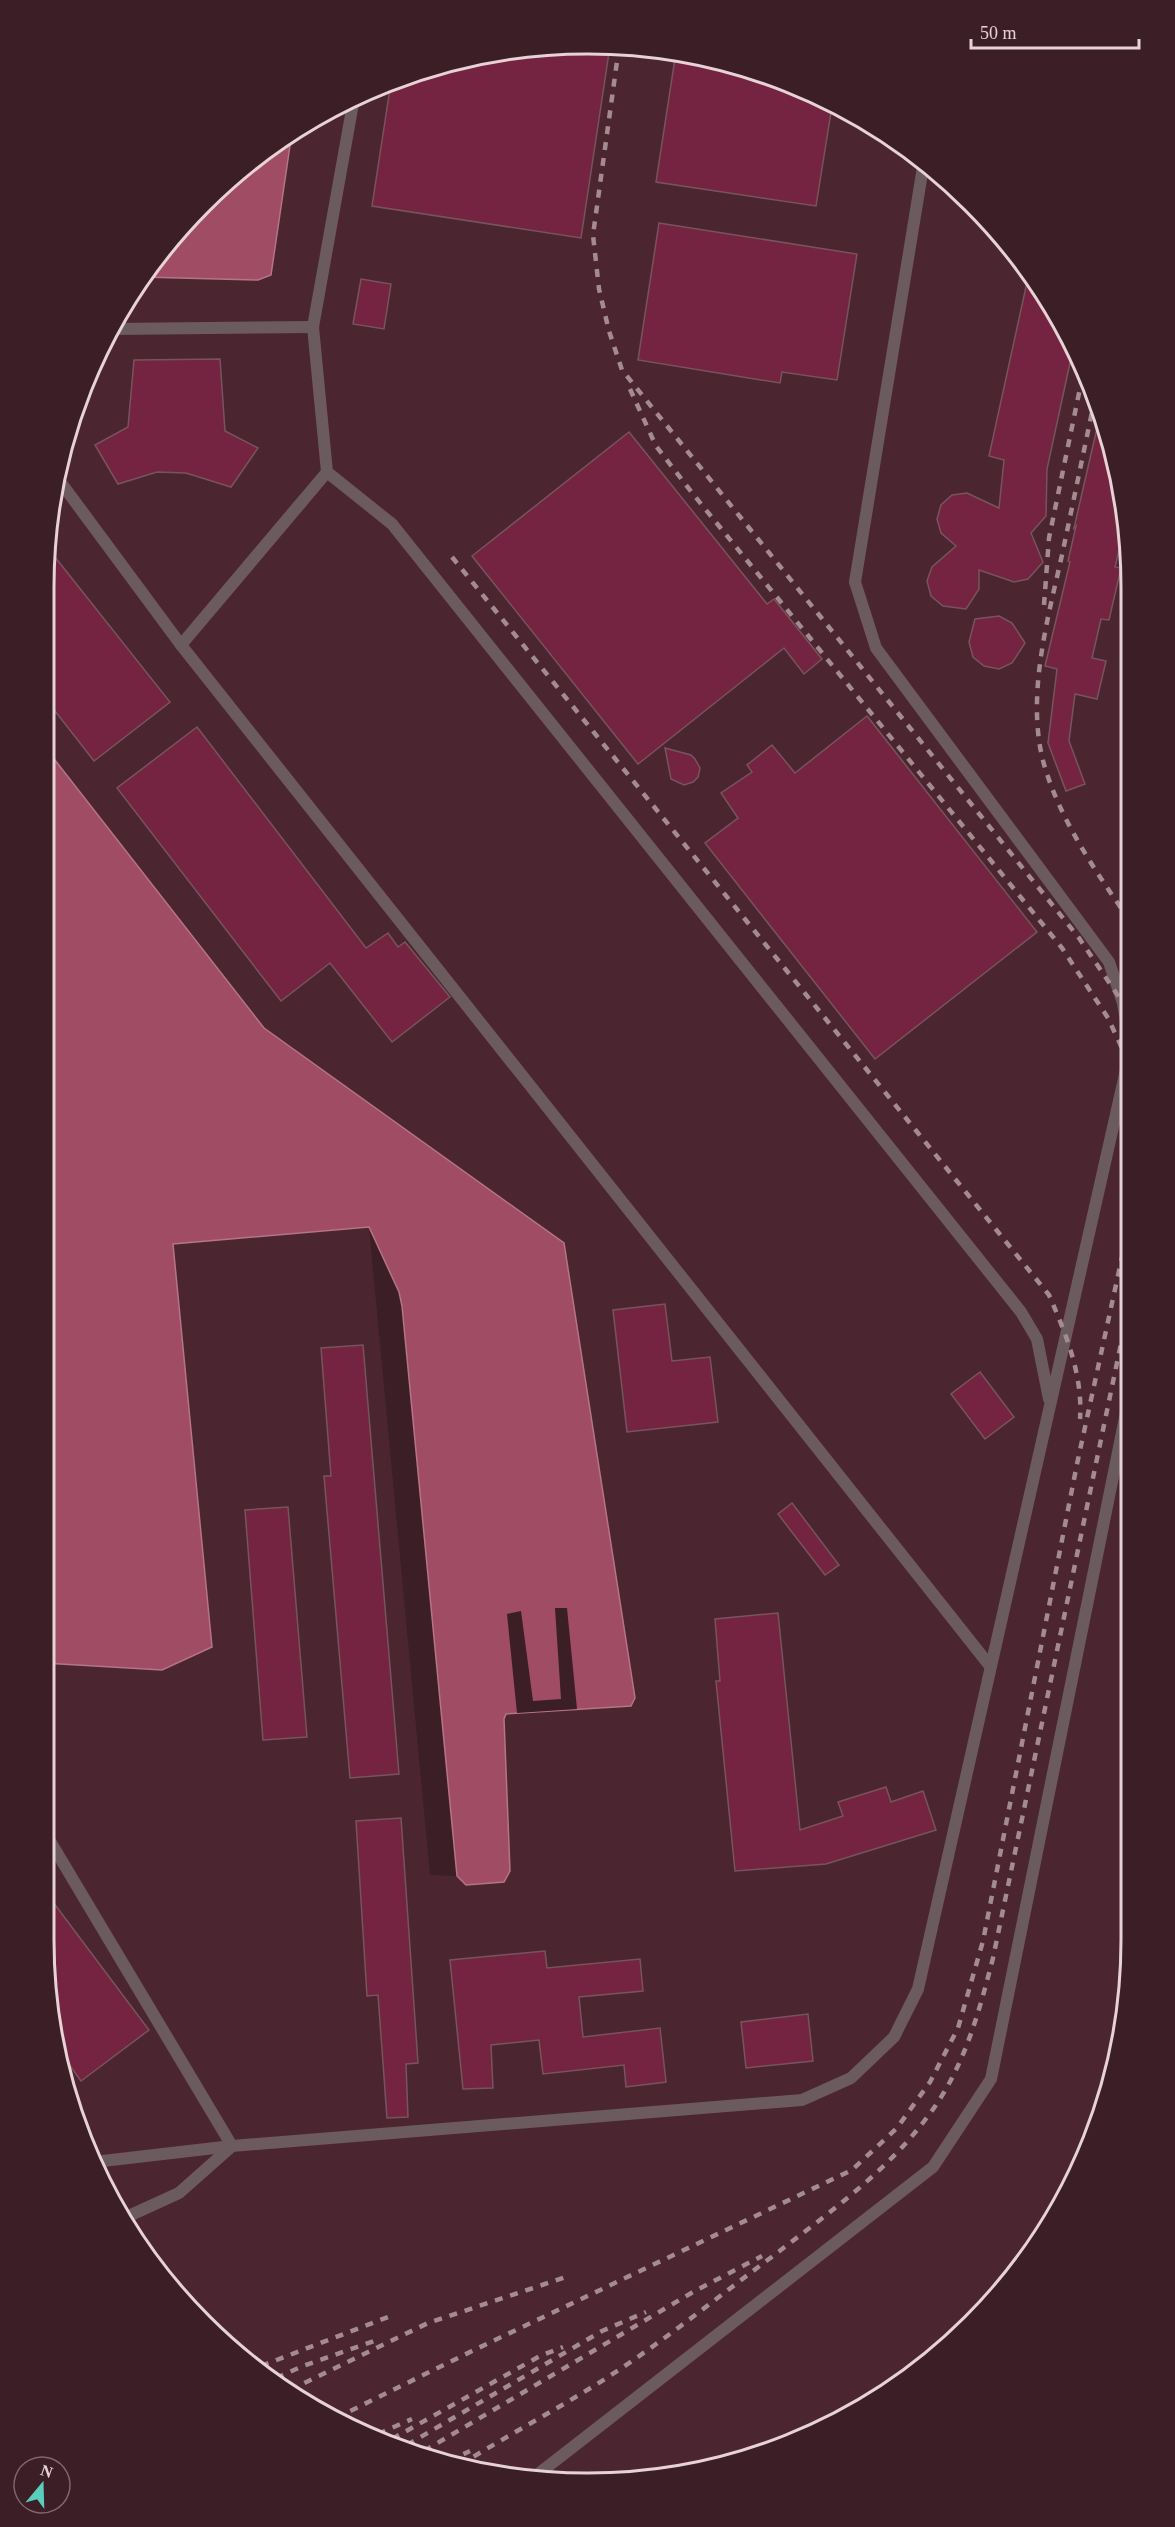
<svg xmlns="http://www.w3.org/2000/svg" width="1175" height="2527" viewBox="0 0 1175 2527" font-family="Georgia,serif">
<rect width="100%" height="100%" fill="#3c1e26"/>
<!-- built -->
<polygon fill="#4b2630" points="587,44 693,54 795,85 918,156 1019,256 1090,379 1127,516 1131,1940 1121,2046 1090,2147 996,2298 859,2411 693,2473 587,2483 482,2473 316,2411 178,2298 116,2211 72,2115 44,1939 44,1658 211,1647 173,1244 369,1227 430,1875 503,1878 492,1717 564,1243 264,1028 44,746 44,587 54,482 85,380 135,286 142,277 258,280 271,275 292,132 379,85 481,54"/>
<!-- water -->
<g fill="#a04c65" stroke="#b57487" stroke-width="1.5">
<polygon points="292,132 271,275 258,280 142,277 203,203"/>
<polygon points="44,746 264,1028 564,1243 635,1698 631,1706 506,1714 504,1719 510,1871 504,1882 466,1885 457,1876 402,1306 399,1292 369,1227 173,1244 212,1647 162,1670 44,1663"/>
</g>
<!-- pier -->
<polygon fill="#3c1e26" points="555,1608 567,1608 577,1709 517,1713 507,1614 521,1611 533,1701 561,1699"/>
<!-- building -->
<g fill="#742440" stroke="#77545d" stroke-width="1.5">
<polygon points="587,44 610,46 581,238 372,206 391,82 481,54"/>
<polygon points="676,52 693,54 795,85 832,106 816,206 656,182"/>
<polygon points="659,223 857,254 837,380 782,372 780,383 638,360"/>
<polygon points="1029,273 1073,349 1047,469 1046,516 1031,533 1043,562 1028,579 1014,582 979,570 979,589 966,609 943,606 931,596 927,581 932,567 956,546 941,533 937,519 941,505 952,495 967,493 999,508 1004,460 989,456"/>
<polygon points="361,279 391,284 384,329 353,324"/>
<polygon points="220,359 225,431 258,448 231,487 186,473 157,472 118,484 95,445 128,427 134,360"/>
<polygon points="1100,415 1127,517 1115,567 1121,568 1109,620 1101,619 1092,658 1106,661 1097,699 1075,694 1069,741 1085,784 1066,791 1048,743 1057,669 1045,666 1070,562 1068,561 1076,526 1074,528"/>
<polygon points="629,432 767,604 774,599 822,659 804,674 784,648 638,764 472,556"/>
<polygon points="47,547 170,702 94,761 44,697 44,587"/>
<polygon points="999,616 1012,623 1025,643 1012,663 999,669 984,666 973,657 969,642 975,619"/>
<polygon points="867,716 1037,932 875,1059 705,843 738,818 721,793 752,772 747,765 772,745 795,773"/>
<polygon points="197,727 366,948 388,933 398,947 405,942 450,997 392,1042 330,963 281,1001 117,788"/>
<polygon points="665,748 691,755 695,759 700,768 698,777 693,782 684,785 671,779"/>
<polygon points="665,1304 672,1361 710,1357 718,1422 627,1432 613,1310"/>
<polygon points="363,1345 399,1774 350,1778 324,1476 331,1476 321,1348"/>
<polygon points="980,1372 1014,1417 985,1439 951,1394"/>
<polygon points="792,1503 839,1565 825,1575 778,1514"/>
<polygon points="288,1507 307,1737 263,1740 245,1510"/>
<polygon points="778,1613 800,1830 843,1816 838,1802 886,1787 891,1802 923,1791 936,1830 826,1864 735,1871 716,1681 720,1681 715,1619"/>
<polygon points="401,1818 418,2063 406,2064 408,2117 387,2118 378,1995 367,1996 356,1821"/>
<polygon points="44,1890 149,2030 81,2081 63,2056 44,1940"/>
<polygon points="545,1951 547,1968 640,1959 643,1991 579,1997 583,2037 660,2028 666,2082 626,2087 624,2065 543,2074 539,2040 491,2045 493,2088 463,2089 450,1960"/>
<polygon points="808,2014 813,2061 746,2068 741,2022"/>
</g>
<g fill="none" stroke-linecap="round" stroke-linejoin="round">
<!-- service -->
<g stroke="#6b5b5e" stroke-width="12">
<polyline points="924,161 855,582 876,648 1109,962 1123,1003 1129,1039"/>
<polyline points="112,329 313,327"/>
<polyline points="327,472 392,524 1021,1312 1037,1339 1049,1399"/>
<polyline points="56,476 181,645 990,1666"/>
<polyline points="181,645 327,472 313,327 354,98"/>
<polyline points="44,1831 232,2146 179,2193 122,2219"/>
<polyline points="94,2162 232,2146 802,2100 851,2078 894,2037 918,1989 1128,1061 1129,1047"/>
<polyline points="533,2478 933,2167 991,2079 1130,1393"/>
</g>
<!-- rail -->
<g stroke="#a48b91" stroke-width="4.5" stroke-dasharray="8 8" stroke-linecap="butt">
<polyline points="619,47 593,235 599,289 609,331 622,370 1079,938 1123,1003 1128,1015"/>
<polyline points="630,389 656,446 693,494 1062,948 1108,1018 1129,1063"/>
<path d="M1095,398c-11,52 -22,105 -33,157 -15,67 -38,148 -16,216 17,53 50,101 82,147"/>
<path d="M452,557l597,738c17,39 34,80 31,124"/>
<polyline points="1044,605 1049,538 1084,369"/>
<polyline points="261,2366 388,2317"/>
<polyline points="276,2378 303,2366 374,2341"/>
<polyline points="290,2390 428,2323 569,2276"/>
<polyline points="336,2418 472,2351 852,2170 897,2128 930,2082 958,2028 983,1941 1077,1464 1129,1225"/>
<polyline points="378,2434 412,2419"/>
<polyline points="392,2439 540,2356 563,2347"/>
<polyline points="407,2445 602,2331 646,2312"/>
<polyline points="424,2451 693,2292 762,2256"/>
<polyline points="449,2461 470,2451"/>
<path d="M460,2465c45,-28 92,-53 137,-81 61,-38 118,-85 176,-128 53,-41 111,-82 152,-136 38,-48 53,-104 68,-162l136,-653"/>
</g>
</g>
<!-- crop -->
<path d="M0 0H1175V2527H0ZM587 54H588A533 533 0 0 1 1121 587V1940A533 533 0 0 1 588 2473H587A533 533 0 0 1 54 1940V587A533 533 0 0 1 587 54Z" fill="#3c1e26" fill-rule="evenodd"/>
<path fill="none" stroke="#e7d2d7" stroke-width="3" d="M587 54H588A533 533 0 0 1 1121 587V1940A533 533 0 0 1 588 2473H587A533 533 0 0 1 54 1940V587A533 533 0 0 1 587 54Z"/>
<!-- north arrow -->
<g transform="translate(42 2485) rotate(19)"><circle r="28" fill="#3c1e26" stroke="#80666d" stroke-width="1.5"/>
<path d="M0-4.5L10 22L0 15L-10 22Z" fill="#5acebd"/>
<text y="-9" font-size="16" font-weight="bold" text-anchor="middle" fill="#e7d2d7">N</text>
</g>
<!-- scale -->
<path d="M971 39v9h168v-9" fill="none" stroke="#e7d2d7" stroke-width="3"/>
<text x="980" y="39" font-size="18" fill="#e7d2d7" stroke="#3c1e26" stroke-width="4.5" paint-order="stroke">50 m</text>
</svg>
